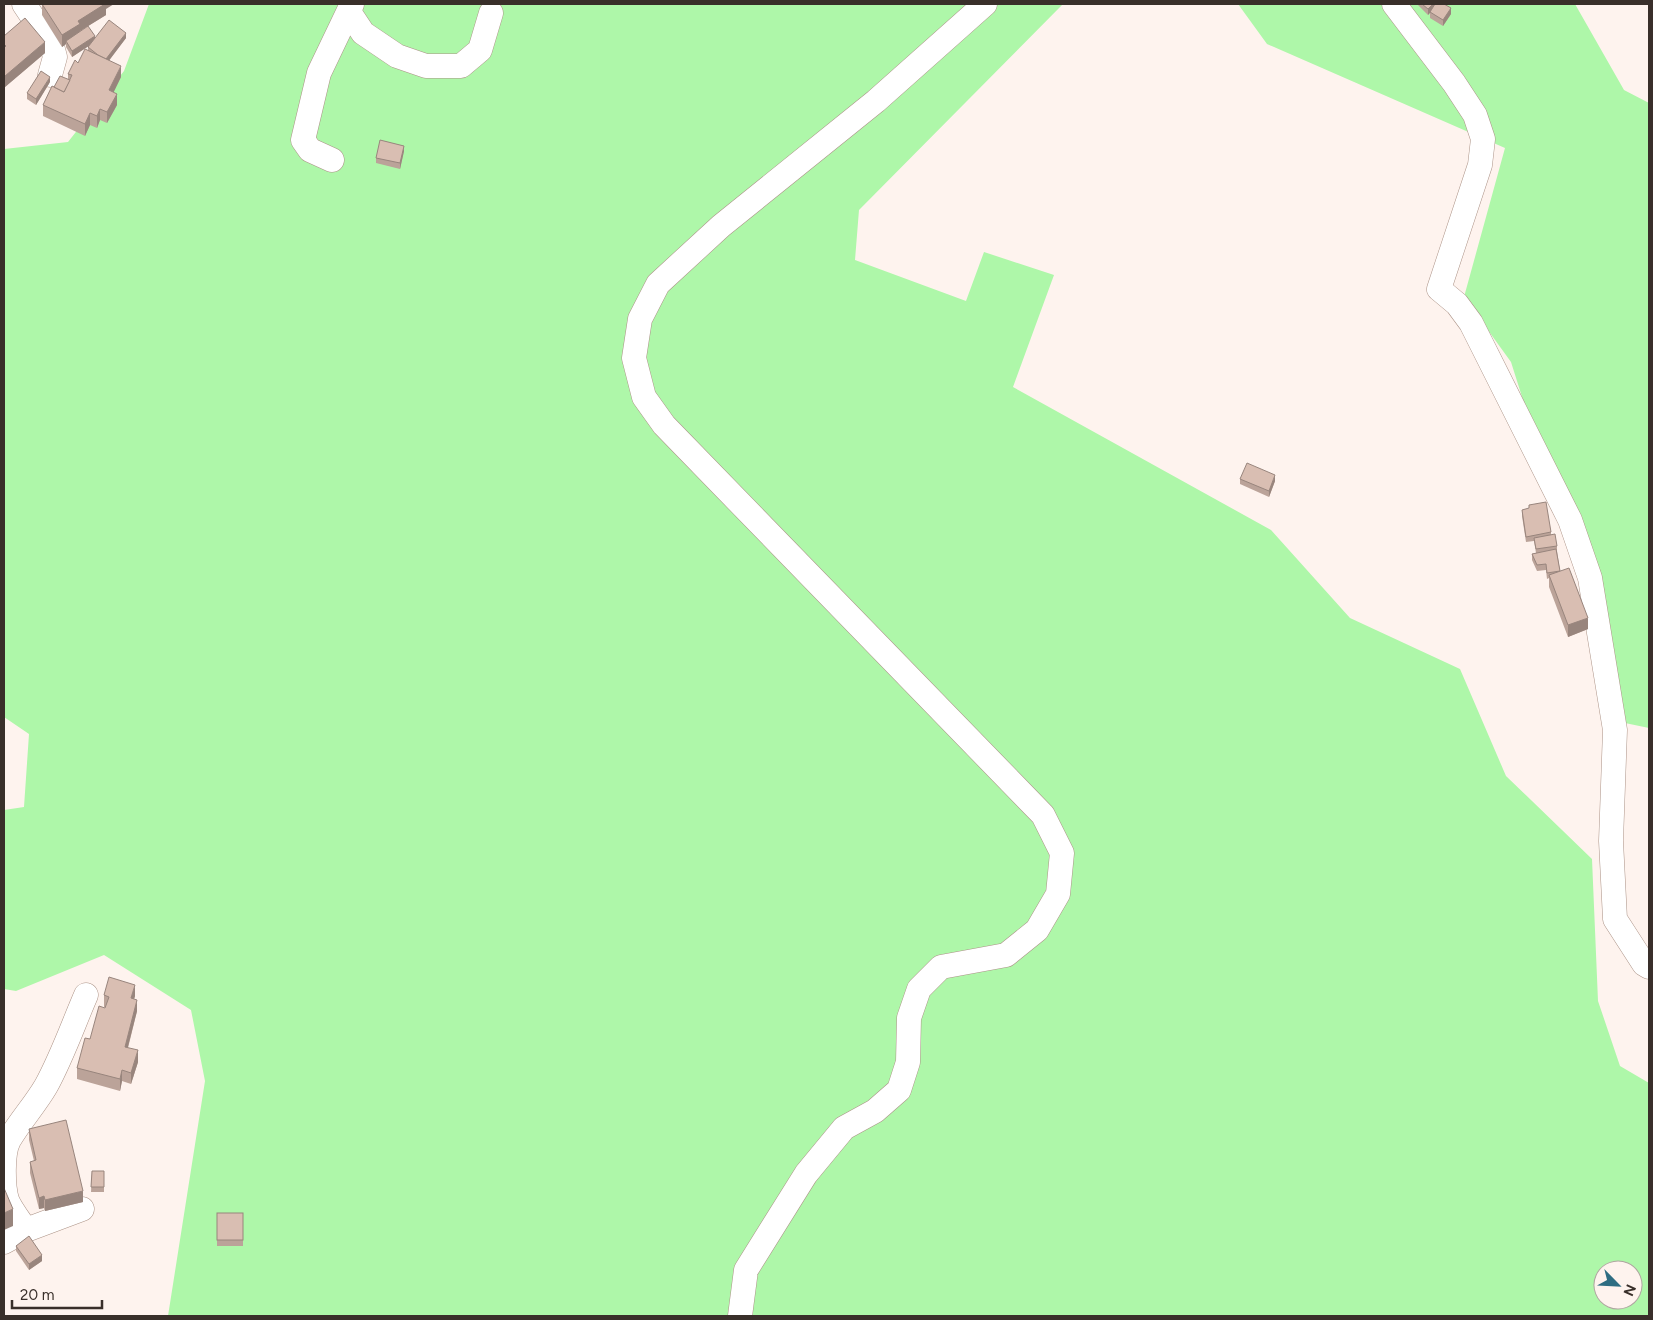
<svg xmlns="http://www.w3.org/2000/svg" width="1653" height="1320" viewBox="0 0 1653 1320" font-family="Figtree,sans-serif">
<rect width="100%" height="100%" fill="#fef3ee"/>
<!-- green -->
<g fill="#aef7a9" fill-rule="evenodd">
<path d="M149,4h914l-204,206 -4,50 111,41 18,-49 70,23 -41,112 258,143 79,88 110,51 46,107 86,83 6,142 22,65 29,17v233h-1481l37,-235 -14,-71 -87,-55 -88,36 -12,-2v-179l20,-3 5,-73 -25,-17v-568l64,-7 56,-71zM1603,1270h30v30h-30z"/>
<polygon points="1238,4 1575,4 1624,90 1649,103 1649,728 1625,723 1511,362 1464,297 1505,148 1267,44"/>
</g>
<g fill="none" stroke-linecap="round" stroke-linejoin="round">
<!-- minor casing -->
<g stroke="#ac9387" stroke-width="25">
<g id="minor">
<polyline points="24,4 52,46 55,57 50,75"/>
<polyline points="1394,4 1454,83 1475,115 1483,139 1480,165 1439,289 1457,304 1471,323 1570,520 1590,578 1615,730 1611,841 1615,919 1644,964 1649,967"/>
<polyline points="349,12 363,33 397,56 426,66 461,66 480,50 491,13"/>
<polyline points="332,160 310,150 303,140 319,73 352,4"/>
<path d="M26,1230c-6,-9 -15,-20 -19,-30 -4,-14 -5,-47 2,-60 11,-19 26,-35 37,-54 16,-29 27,-61 40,-91"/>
<polyline points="4,1242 26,1230 82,1209"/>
<polyline points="740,1316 746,1270 806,1174 844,1128 875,1111 899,1090 908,1062 909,1018 919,989 941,967 1006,955 1037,930 1058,894 1062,853 1043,815 664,425 644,397 634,358 640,319 658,284 721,226 876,101 985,4"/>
</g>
</g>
<!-- minor -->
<use href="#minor" stroke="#fff" stroke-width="24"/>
</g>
<!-- wall -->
<g fill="#bba399">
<polygon points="42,4 106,9 106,15 80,31 95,38 126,38 109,60 121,77 113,92 117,105 107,123 100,120 97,128 90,125 85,136 43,116 43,105 54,87 68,79 68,74 78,63 88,50 88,46 72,57 66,47 66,44 62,47 42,15"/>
<polygon points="1417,4 1444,4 1451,14 1443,26 1430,18 1430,13 1428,15"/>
<polygon points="4,36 45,53 5,87 4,86"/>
<polygon points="50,82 36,105 27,99 27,93"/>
<polygon points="404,151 400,169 376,163 376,158"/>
<polygon points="1240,479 1275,481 1269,497 1240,484"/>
<polygon points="1529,505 1551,532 1551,535 1557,546 1557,551 1560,571 1588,629 1568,637 1549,587 1549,578 1547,579 1546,570 1537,571 1532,560 1532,554 1536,553 1534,541 1526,542 1522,516 1522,510 1529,509"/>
<polygon points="104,995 135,996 134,999 137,1011 128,1048 138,1062 131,1084 122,1081 120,1091 77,1079 77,1068 90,1039 105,1008 106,1007 104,1007"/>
<polygon points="29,1129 83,1202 45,1211 44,1208 39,1209 30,1173 30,1162 34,1161 29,1140"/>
<polygon points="92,1171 104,1171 104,1192 91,1192"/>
<rect x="217" y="1213" width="26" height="33"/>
<polygon points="16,1246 42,1261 29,1270 16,1251"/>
</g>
<!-- shaded-wall -->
<g fill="#98857d">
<polygon points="103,4 114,4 106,9 106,15 80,31 80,35 66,41 66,44 62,47 62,35 78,21"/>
<polygon points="1433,4 1436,4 1436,6 1428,15 1428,9"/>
<polygon points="1451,8 1451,14 1443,26 1443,20"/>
<polygon points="126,33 126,38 105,66 105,60"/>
<polygon points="95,36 95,42 72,57 72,51"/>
<polygon points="45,42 45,53 5,87 5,76"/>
<polygon points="121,66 121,77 109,102 109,90"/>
<polygon points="50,77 50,82 36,105 36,99"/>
<polygon points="117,94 117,105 107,123 107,112"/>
<polygon points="100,109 100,120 97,128 97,116"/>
<polygon points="90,113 90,125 85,136 85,124"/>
<polygon points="404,146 404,151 400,169 400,163"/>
<polygon points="1275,475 1275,481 1269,497 1269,491"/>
<polygon points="1588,618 1588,629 1568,637 1568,625"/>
<polygon points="135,985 135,996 131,1009 131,998"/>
<polygon points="137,1000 137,1011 125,1058 125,1047"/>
<polygon points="138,1050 138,1062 131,1084 131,1073"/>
<polygon points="122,1070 122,1081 120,1091 120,1079"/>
<polygon points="83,1191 83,1202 45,1211 45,1200"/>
<polygon points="44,1196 44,1208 39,1209 39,1198"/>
<polygon points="13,1209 13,1226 4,1230 4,1213"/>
<polygon points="42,1255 42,1261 29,1270 29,1264"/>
</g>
<!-- building -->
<g fill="#d9beb2" stroke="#98857d">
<polygon points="42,4 105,4 78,21 80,24 62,35"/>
<polygon points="1422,4 1433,4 1428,9"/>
<polygon points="1435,4 1444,4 1451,8 1443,20 1430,12"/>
<polygon points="25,18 45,42 5,76 4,75 4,48 6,46 4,44 4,36"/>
<polygon points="109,20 126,33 106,59 98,55 88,47"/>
<polygon points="88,26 95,36 72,51 66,41"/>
<polygon points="85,49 121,66 109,90 117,94 107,112 100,109 97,116 90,113 85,124 43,105 52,86 64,92 72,75 68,74 75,60 78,63"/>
<polygon points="41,71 50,77 36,99 27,93"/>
<polygon points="60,76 70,80 64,92 54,87"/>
<polygon points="380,140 404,146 400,163 376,158"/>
<polygon points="1247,463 1275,475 1269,491 1240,479"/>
<polygon points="1546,502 1551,532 1526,537 1522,510 1529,508 1529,505"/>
<polygon points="1555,534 1557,546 1536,549 1534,538"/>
<polygon points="1556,549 1560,571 1547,573 1546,564 1537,565 1532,554"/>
<polygon points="1569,568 1588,618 1568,625 1549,575"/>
<polygon points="109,977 135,985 131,998 137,1000 125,1047 138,1050 131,1073 122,1070 120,1079 77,1068 85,1038 90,1039 99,1006 105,1008 109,997 104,995"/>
<polygon points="66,1120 83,1191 45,1200 44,1196 39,1198 30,1162 36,1160 29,1129"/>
<polygon points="92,1171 104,1171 104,1187 91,1187"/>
<polygon points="4,1188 13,1209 4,1213"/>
<rect x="217" y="1213" width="26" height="27"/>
<polygon points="29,1236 42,1255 29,1264 16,1246"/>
</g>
<!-- border -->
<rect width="1653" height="1320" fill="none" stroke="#392f2a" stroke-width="10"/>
<!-- north arrow -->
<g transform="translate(1618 1285) rotate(114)"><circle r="24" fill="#fef3ee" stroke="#afa5a0"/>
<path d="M0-4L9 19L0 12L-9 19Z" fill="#2e6d82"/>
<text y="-8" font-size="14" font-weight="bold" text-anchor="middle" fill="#392f2a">N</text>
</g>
<!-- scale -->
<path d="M12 1300v8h90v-8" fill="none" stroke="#392f2a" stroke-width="2.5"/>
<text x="20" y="1300" font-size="15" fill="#392f2a" stroke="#fef3ee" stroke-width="4" paint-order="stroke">20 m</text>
</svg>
